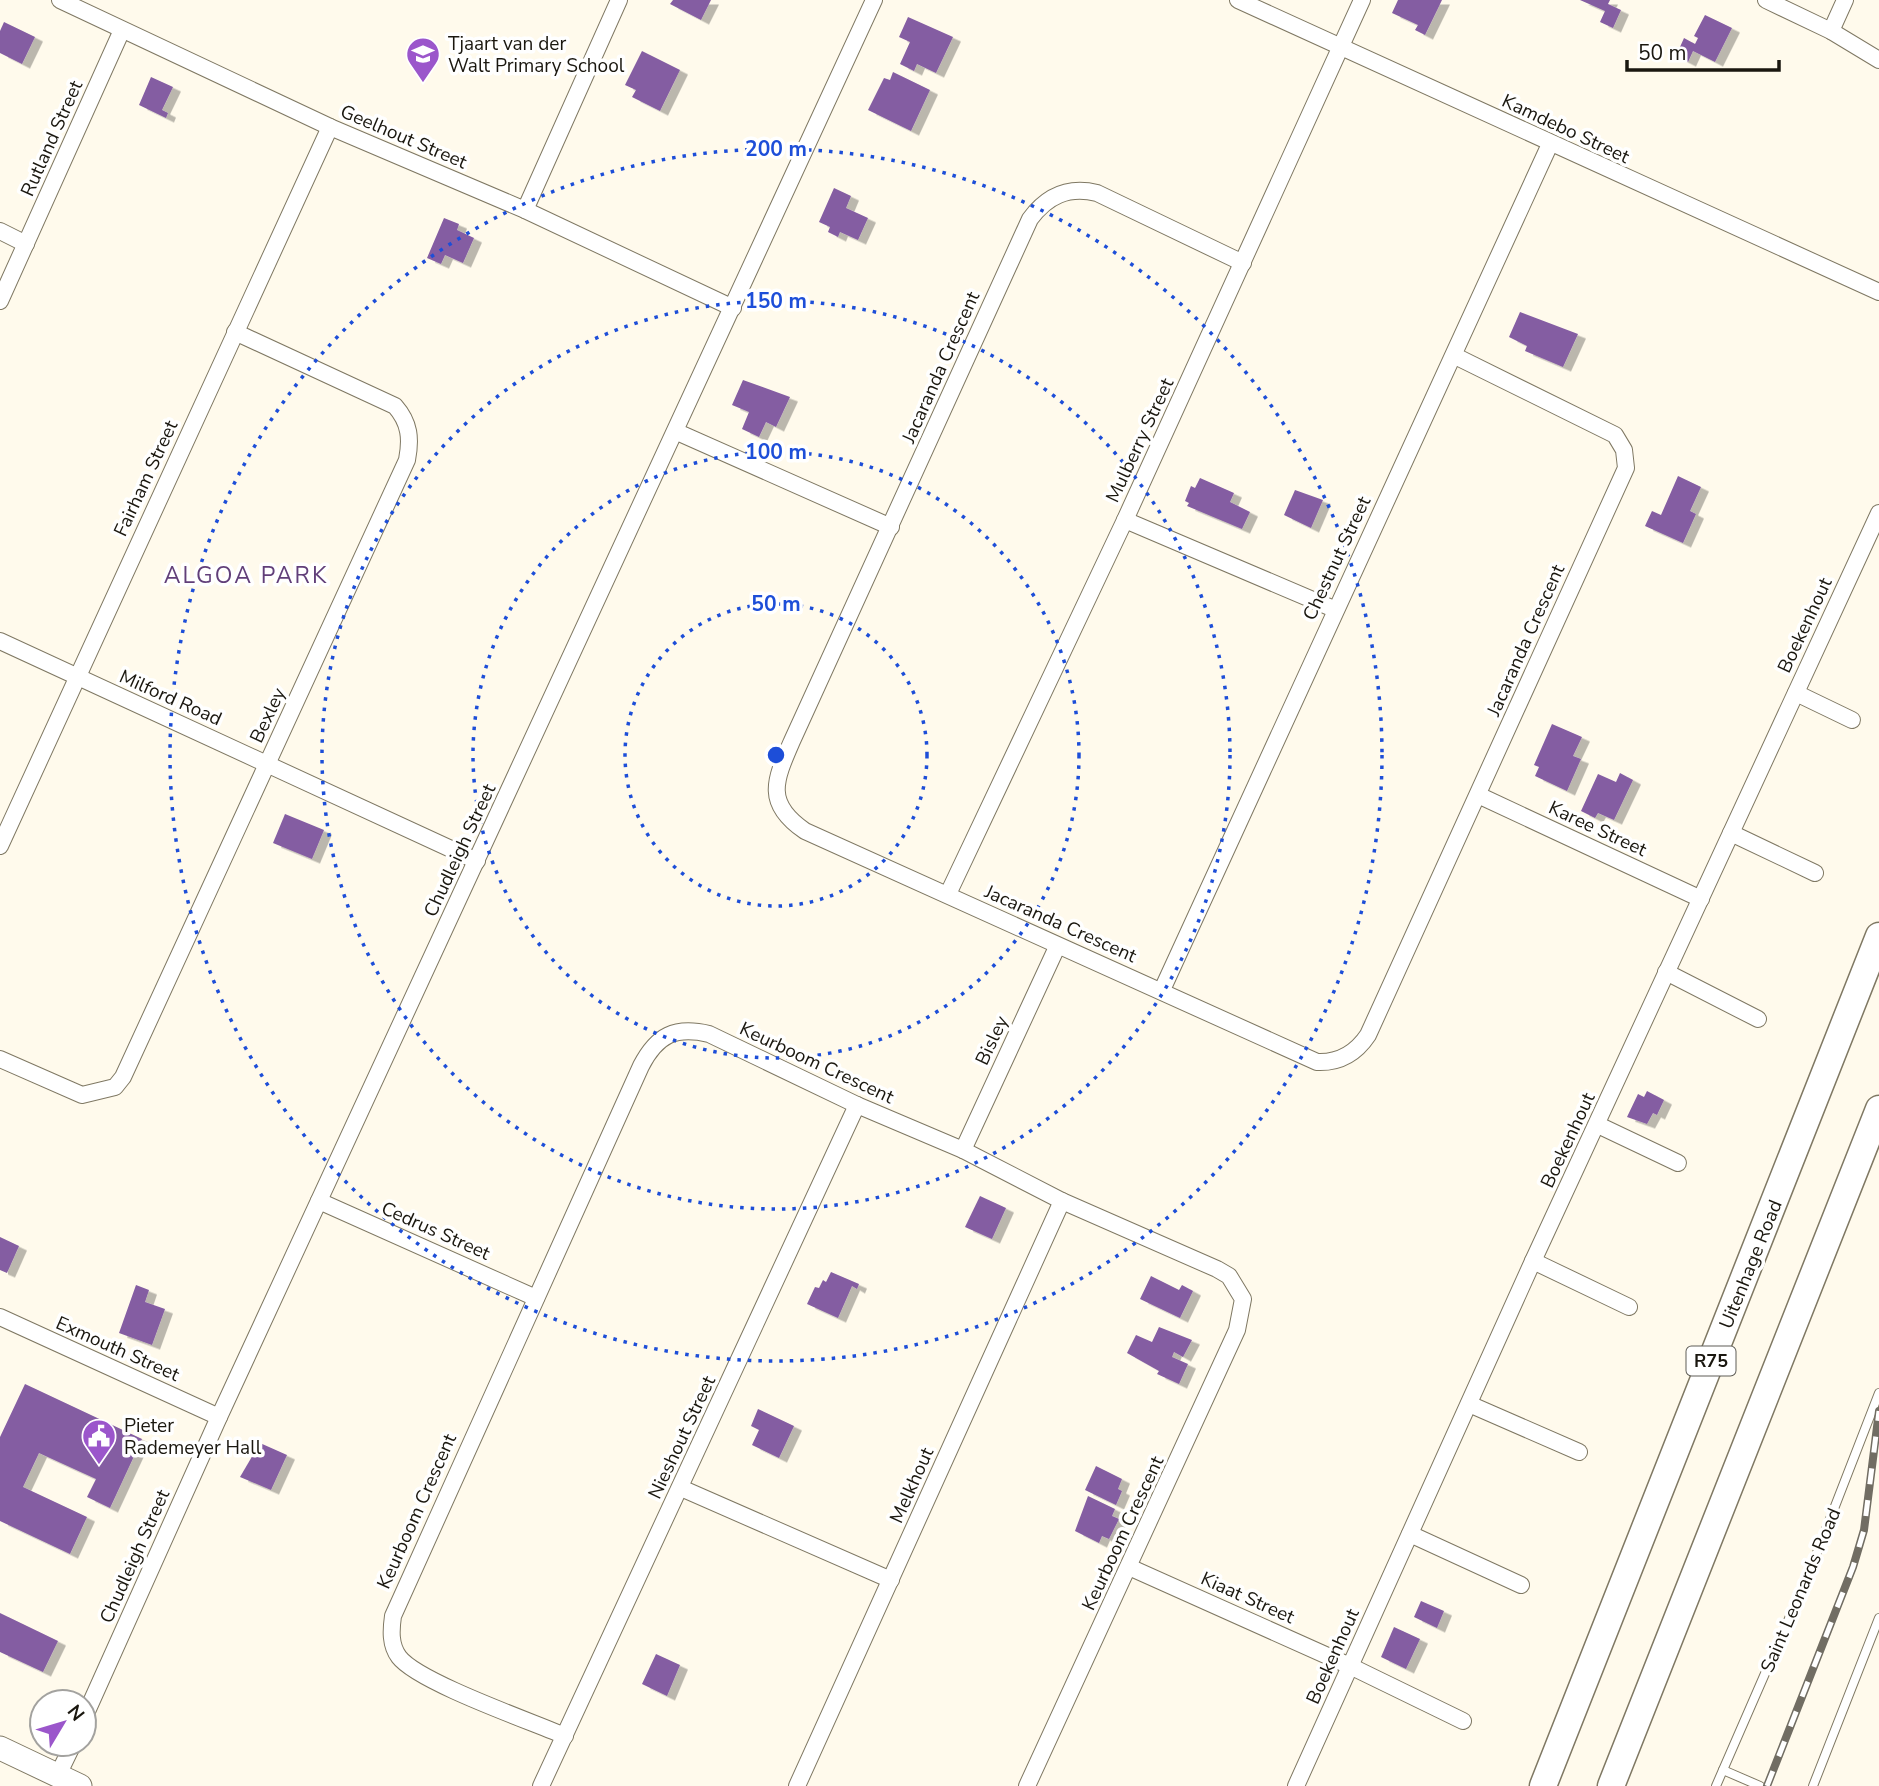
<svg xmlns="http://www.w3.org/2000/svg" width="1879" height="1786" viewBox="0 0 1879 1786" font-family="'Nunito Sans',sans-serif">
<defs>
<filter id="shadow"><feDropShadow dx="8" dy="4.5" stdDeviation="0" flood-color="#0004"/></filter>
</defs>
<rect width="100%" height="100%" fill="#fffaec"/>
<!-- building -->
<g fill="#845da2" filter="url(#shadow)">
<polygon points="673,0 711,0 701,20 670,4"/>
<polygon points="1398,0 1442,0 1425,35 1415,30 1418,25 1392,13"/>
<polygon points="1580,0 1610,0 1608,4 1621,10 1613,28 1600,22 1605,11"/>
<polygon points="1705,15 1732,28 1715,62 1693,51 1688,62 1676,56 1684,38 1695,44 1698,38 1694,36"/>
<polygon points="908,17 953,37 936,73 917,64 914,71 900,64 910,42 899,37"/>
<polygon points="4,22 35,37 22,64 0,53 0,31"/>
<polygon points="642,51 680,70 660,111 632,97 636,90 625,85"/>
<polygon points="893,72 930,90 911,131 868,110 884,78 890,80"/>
<polygon points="151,77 173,87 162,110 168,113 166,118 139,105"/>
<polygon points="834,188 851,196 846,208 868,218 858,240 840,232 838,237 828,232 830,227 819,222"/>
<polygon points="444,218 459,224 457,230 474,238 463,263 445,255 441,264 427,258"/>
<polygon points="1520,312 1578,334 1563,367 1525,351 1527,346 1509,337"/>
<polygon points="743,380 790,397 776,427 766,422 759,437 742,429 749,412 732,405"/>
<polygon points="1678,476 1701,487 1690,511 1696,514 1683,543 1645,526 1652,511 1661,515"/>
<polygon points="1200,478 1234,493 1230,502 1250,512 1242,529 1187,506 1189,503 1185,501 1191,486 1195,488"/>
<polygon points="1295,490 1323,500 1311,528 1284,515"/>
<polygon points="1552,724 1582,737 1573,756 1581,759 1567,791 1535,776 1539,767 1534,765"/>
<polygon points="1620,773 1633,780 1614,820 1598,813 1595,818 1581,811 1598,774 1616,782"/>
<polygon points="285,814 324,830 312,859 273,843"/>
<polygon points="1647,1091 1664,1100 1657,1115 1653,1113 1647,1124 1627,1117 1638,1094 1644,1097"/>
<polygon points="980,1196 1006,1208 992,1239 965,1227"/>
<polygon points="0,1237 19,1246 7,1273 0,1270"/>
<polygon points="831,1272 859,1284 857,1289 852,1286 838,1318 807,1304 815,1287 819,1288 823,1280 826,1282"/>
<polygon points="1151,1276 1179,1290 1182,1285 1193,1291 1180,1318 1140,1299"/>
<polygon points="136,1285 149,1290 145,1302 165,1309 152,1345 119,1333"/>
<polygon points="1159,1327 1192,1340 1183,1357 1174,1352 1172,1357 1188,1364 1179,1384 1157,1374 1159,1371 1127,1353 1136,1335 1152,1342"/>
<polygon points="25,1384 142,1439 110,1508 87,1497 96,1479 39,1453 23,1487 87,1517 70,1554 0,1521 0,1437"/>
<polygon points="758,1409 794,1426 779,1458 752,1445 759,1430 751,1426"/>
<polygon points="260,1443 287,1455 271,1490 240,1477"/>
<polygon points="1096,1466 1122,1479 1118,1489 1122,1491 1116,1505 1085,1490"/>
<polygon points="1088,1496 1115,1509 1112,1516 1119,1519 1109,1539 1102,1536 1099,1543 1075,1531"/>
<polygon points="1421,1601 1444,1611 1437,1628 1414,1617"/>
<polygon points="0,1613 58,1641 43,1672 0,1652"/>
<polygon points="1394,1627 1420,1639 1406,1669 1381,1657"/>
<polygon points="656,1654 680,1665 667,1696 642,1684"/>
</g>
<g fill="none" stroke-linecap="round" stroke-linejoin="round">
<!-- lane casing -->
<g stroke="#7f7863" stroke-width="10">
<g id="lane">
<polyline points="1723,1770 1760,1786"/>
<polyline points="1716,1786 1811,1568 1879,1393"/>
<polyline points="1813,1786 1879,1618"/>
</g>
</g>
<!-- street casing -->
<g stroke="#7f7863" stroke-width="18">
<g id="street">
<polyline points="60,0 330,127 525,210 733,308"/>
<polyline points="1238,0 1879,292"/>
<polyline points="1766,0 1831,31 1879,60"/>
<polyline points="1831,31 1845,0"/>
<polyline points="525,210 619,0"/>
<polyline points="0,231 26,244"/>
<path d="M1243,263l-146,-70c-29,-7 -50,3 -67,26l-238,522c-17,39 -28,62 13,90l512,231c22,1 39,-9 51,-27l258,-567 -2,-18 -9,-15 -160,-79"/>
<polyline points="0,301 122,30"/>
<polyline points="677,432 891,527"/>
<polyline points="1125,520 1334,609"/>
<polyline points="0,641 477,861"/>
<polyline points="1796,693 1852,720"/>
<polyline points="1478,795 1701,899"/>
<polyline points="1731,833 1815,873"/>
<polyline points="0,846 330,127"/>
<polyline points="948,894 1125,520 1362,0"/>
<polyline points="1666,972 1758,1019"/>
<polyline points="1162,990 1550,144"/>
<path d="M0,1059l82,36 33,-8 8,-10 284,-617c4,-21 3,-37 -12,-54l-160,-74"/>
<polyline points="1598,1125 1678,1163"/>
<polyline points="963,1150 1057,947"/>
<polyline points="319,1201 536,1298"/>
<polyline points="1533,1261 1629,1307"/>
<polyline points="0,1317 219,1417"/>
<polyline points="1469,1404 1579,1452"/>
<polyline points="681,1488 891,1580"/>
<polyline points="1410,1534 1521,1585"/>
<polyline points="1129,1567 1350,1666 1463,1721"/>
<polyline points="84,1718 219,1417 874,0"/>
<path d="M565,1736c-35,-15 -147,-54 -166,-79 -9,-12 -8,-27 -6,-41l248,-550c16,-31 34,-40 68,-32l148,71 106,45 99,51 155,68 12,7 14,23 -6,31 -210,456"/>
<polyline points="58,1775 73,1744"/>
<polyline points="541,1786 857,1105"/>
<polyline points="797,1786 1062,1201"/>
<polyline points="1296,1786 1533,1261 1879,513"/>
</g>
</g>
<!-- secondary casing -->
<g stroke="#7f7863" stroke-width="25">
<polyline id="secondary" points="0,1748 80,1786"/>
</g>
<!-- primary casing -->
<g stroke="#7f7863" stroke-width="29">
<g id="primary">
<polyline points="1543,1786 1879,936"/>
<polyline points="1611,1786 1879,1109"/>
</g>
</g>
<!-- lane -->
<use href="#lane" stroke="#fff" stroke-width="8"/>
<!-- street -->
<use href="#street" stroke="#fff" stroke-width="16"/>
<!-- secondary -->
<use href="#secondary" stroke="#fff" stroke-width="23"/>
<!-- primary -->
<use href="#primary" stroke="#fff" stroke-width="26"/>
<!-- rail casing -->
<g stroke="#716d63" stroke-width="8">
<polyline id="rail" points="1767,1786 1853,1567 1864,1530 1879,1411"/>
</g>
<!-- rail -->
<use href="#rail" stroke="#fff" stroke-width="5" stroke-dasharray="16" stroke-linecap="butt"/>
</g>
<!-- distance rings -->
<g fill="none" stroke="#1d4ed8" stroke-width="3.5" stroke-dasharray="3.5 7">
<circle cx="776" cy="755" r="151"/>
<circle cx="776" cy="755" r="303"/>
<circle cx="776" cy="755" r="454"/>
<circle cx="776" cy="755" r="606"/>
</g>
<!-- icons -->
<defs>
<g id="school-pin" transform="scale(1.75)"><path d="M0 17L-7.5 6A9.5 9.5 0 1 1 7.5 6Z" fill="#9b56cb" stroke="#fff"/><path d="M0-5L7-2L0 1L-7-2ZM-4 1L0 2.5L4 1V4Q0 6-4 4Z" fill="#fff"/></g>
<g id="civic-pin" transform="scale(1.75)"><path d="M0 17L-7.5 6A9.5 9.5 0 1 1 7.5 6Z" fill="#9b56cb" stroke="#fff"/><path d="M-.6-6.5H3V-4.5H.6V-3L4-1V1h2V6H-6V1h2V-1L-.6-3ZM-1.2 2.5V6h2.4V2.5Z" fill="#fff"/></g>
</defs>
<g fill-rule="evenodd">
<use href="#school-pin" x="423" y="54"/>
<use href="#civic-pin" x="99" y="1436"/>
</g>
<g text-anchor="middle" stroke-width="7" stroke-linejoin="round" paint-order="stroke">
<!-- shield labels -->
<rect fill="#fff" stroke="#5f5d57" stroke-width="2" x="1686.5" y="1346.5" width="49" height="29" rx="5"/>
<g font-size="18" font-weight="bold" fill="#1a170f">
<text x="1711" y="1367">R75</text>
</g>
<!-- poi labels -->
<g font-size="19" fill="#1a170f" stroke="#fff" text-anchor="start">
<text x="448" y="50">Tjaart van der<tspan x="448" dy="22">Walt Primary School</tspan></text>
<text x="124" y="1432">Pieter<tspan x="124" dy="22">Rademeyer Hall</tspan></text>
</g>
<!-- street labels -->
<g font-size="19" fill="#1a170f" stroke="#fff">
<text transform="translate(1566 128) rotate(25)" y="7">Kamdebo Street</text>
<text transform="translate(404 136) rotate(23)" y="7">Geelhout Street</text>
<text transform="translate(51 138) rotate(-66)" y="7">Rutland Street</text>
<text transform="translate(940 367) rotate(-66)" y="7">Jacaranda Crescent</text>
<text transform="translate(1139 440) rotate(-65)" y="7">Mulberry Street</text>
<text transform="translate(145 478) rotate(-65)" y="7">Fairham Street</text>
<text transform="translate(1336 558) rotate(-65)" y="7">Chestnut Street</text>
<text transform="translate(1804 625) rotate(-65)" y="7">Boekenhout</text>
<text transform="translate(1525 640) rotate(-66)" y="7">Jacaranda Crescent</text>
<text transform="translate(171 697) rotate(24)" y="7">Milford Road</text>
<text transform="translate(267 715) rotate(-65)" y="7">Bexley</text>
<text transform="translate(1598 828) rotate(25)" y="7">Karee Street</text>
<text transform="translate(459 850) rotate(-65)" y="7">Chudleigh Street</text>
<text transform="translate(1061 923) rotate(24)" y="7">Jacaranda Crescent</text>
<text transform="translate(991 1040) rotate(-65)" y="7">Bisley</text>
<text transform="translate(817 1062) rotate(25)" y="7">Keurboom Crescent</text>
<text transform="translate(1567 1140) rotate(-65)" y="7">Boekenhout</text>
<text transform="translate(436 1230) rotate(24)" y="7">Cedrus Street</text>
<text transform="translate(1750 1264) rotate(-68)" y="7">Uitenhage Road</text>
<text transform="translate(118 1348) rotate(24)" y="7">Exmouth Street</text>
<text transform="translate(681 1437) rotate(-65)" y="7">Nieshout Street</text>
<text transform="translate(911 1485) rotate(-66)" y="7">Melkhout</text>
<text transform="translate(416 1511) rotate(-66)" y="7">Keurboom Crescent</text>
<text transform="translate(1122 1533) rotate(-65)" y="7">Keurboom Crescent</text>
<text transform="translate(134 1556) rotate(-66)" y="7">Chudleigh Street</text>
<text transform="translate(1800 1590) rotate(-67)" y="7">Saint Leonards Road</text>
<text transform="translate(1248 1597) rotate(24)" y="7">Kiaat Street</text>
<text transform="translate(1332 1656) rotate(-66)" y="7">Boekenhout</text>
</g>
<!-- quarter labels -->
<g font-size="23" letter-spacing="2" fill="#613f79" stroke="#fff">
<text x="246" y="583">ALGOA PARK</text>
</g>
</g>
<circle cx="776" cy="755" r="10" fill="#1d4ed8" stroke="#fff" stroke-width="3.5"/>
<g font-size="21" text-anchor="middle" font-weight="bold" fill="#1d4ed8" stroke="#fff" stroke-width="7" stroke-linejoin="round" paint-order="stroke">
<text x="776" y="156">200 m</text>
<text x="776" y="308">150 m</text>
<text x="776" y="459">100 m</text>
<text x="776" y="611">50 m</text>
</g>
<!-- north arrow -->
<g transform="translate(63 1723) rotate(52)"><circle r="33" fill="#ffffff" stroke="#a3a29f" stroke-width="2"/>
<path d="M0-5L12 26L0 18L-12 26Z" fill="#9b56cb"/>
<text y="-10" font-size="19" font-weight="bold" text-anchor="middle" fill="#1a170f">N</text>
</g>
<!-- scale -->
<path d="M1627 60v10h152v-10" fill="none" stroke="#1a170f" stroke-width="3.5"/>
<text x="1638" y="60" font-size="21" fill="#1a170f" stroke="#ffffff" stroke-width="5" paint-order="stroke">50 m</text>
</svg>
